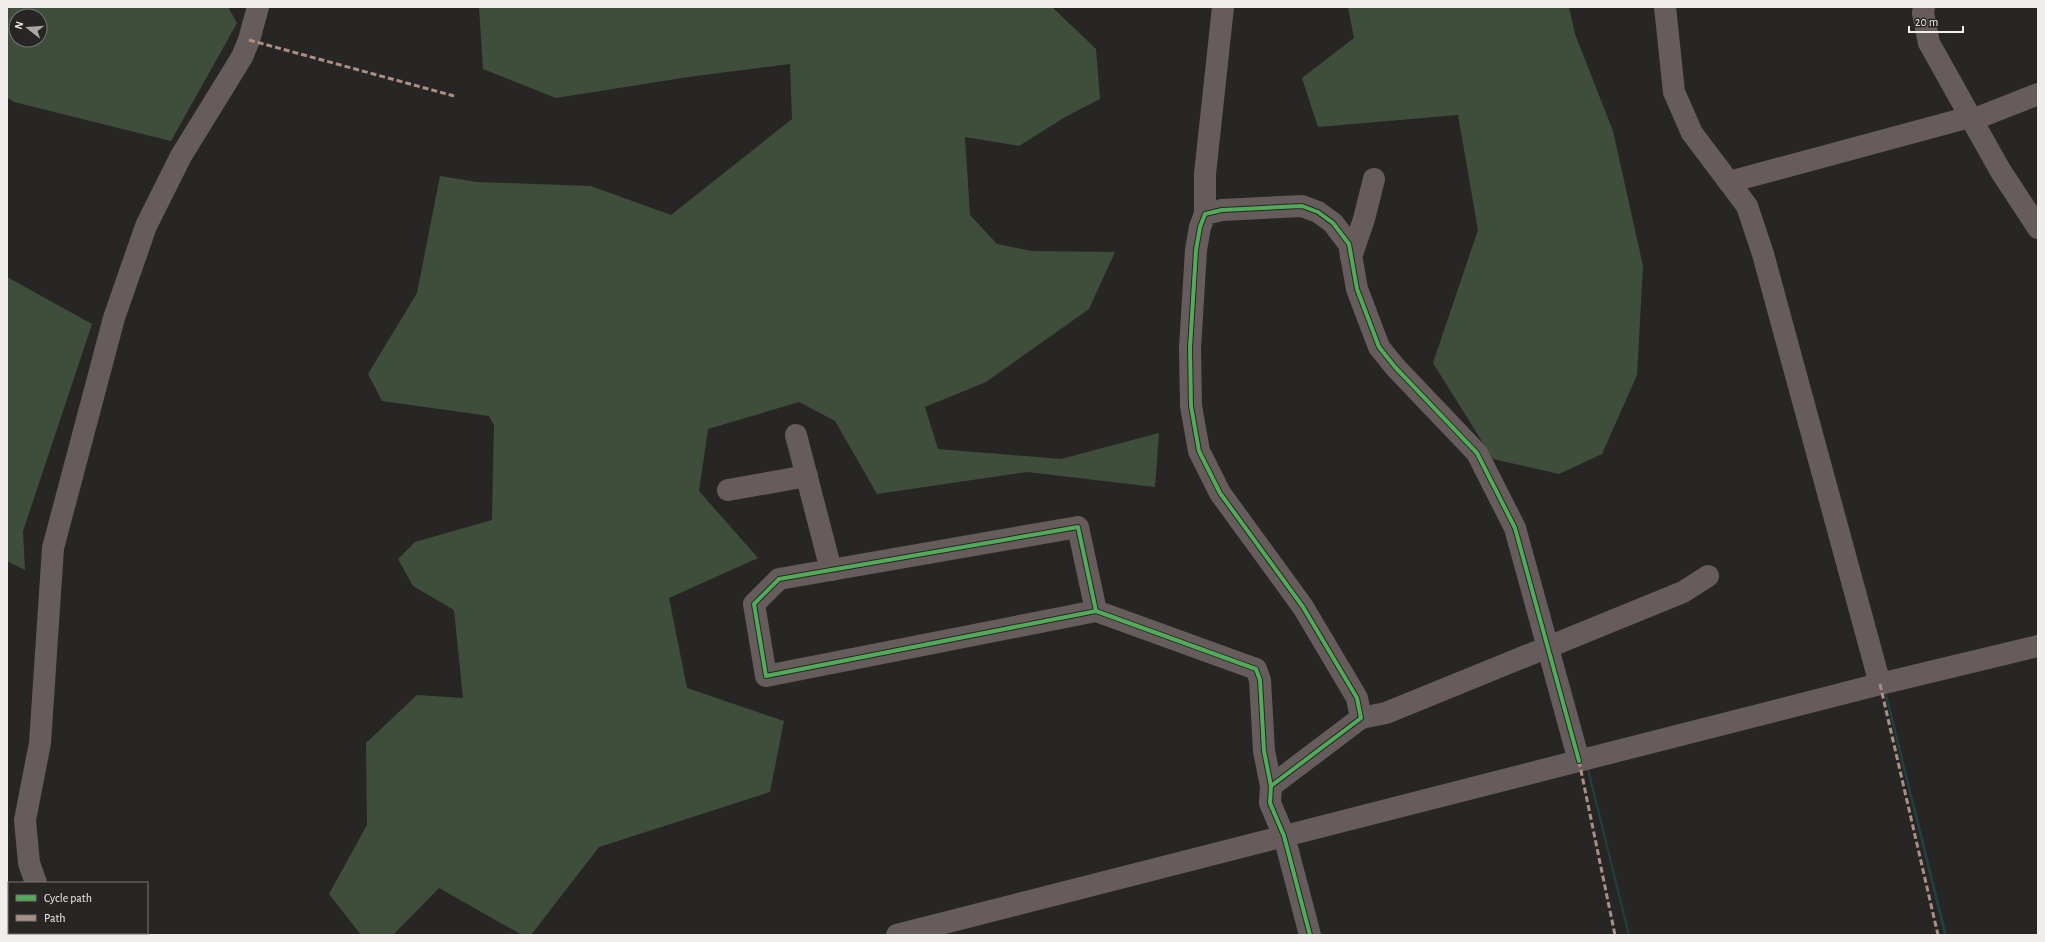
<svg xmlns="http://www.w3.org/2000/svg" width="2045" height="942" viewBox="0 0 2045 942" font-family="'Alegreya Sans',sans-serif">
<rect width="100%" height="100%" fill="#272625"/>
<!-- forest -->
<g fill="#3f4e3b" fill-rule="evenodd">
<path d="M7,7h221l9,16 -66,118 -157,-39 -7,-5zM16,16h24v24h-24z"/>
<polygon points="479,7 1052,7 1096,49 1100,99 1065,117 1019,146 965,137 970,215 997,244 1032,251 1115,252 1089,309 986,382 925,407 938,449 1061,459 1159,433 1155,487 1027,472 877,494 835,421 799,402 708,429 699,491 758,558 669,598 687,688 784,721 770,792 599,847 531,935 522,935 439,888 393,935 361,935 329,894 367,825 366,743 417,695 463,698 454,610 413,586 398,559 415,542 492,520 494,425 489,416 382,401 368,374 417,293 440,176 477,182 591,186 671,215 792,119 790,64 688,77 556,98 483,69"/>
<polygon points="1348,7 1569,7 1575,34 1613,131 1643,266 1637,375 1602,454 1559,474 1493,459 1433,363 1478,230 1458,115 1318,127 1302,78 1354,38"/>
<polygon points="7,277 92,324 23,531 25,570 7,561"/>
</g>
<!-- water -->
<g fill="#224041">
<polygon points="1887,694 1947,935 1944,935 1885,695"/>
<polygon points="1589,769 1630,935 1628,935 1587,770"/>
</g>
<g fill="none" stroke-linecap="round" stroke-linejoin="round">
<!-- minor -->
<g stroke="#665c5c" stroke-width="22">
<polyline points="1665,7 1674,92 1692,133 1747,206 1763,254 1880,684"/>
<polyline points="1924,7 1923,13 1929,43 2000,170 2038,228"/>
<polyline points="1972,120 2038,94"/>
<polyline points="1729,182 1970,117"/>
<polyline points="1205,214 1205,174 1223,7"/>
<polyline points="1351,257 1364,219 1374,179"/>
<polyline points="796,435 831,570"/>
<polyline points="728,490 807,476"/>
<polyline points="1096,611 766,676 754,604 779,579 1078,527 1096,611 1256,669 1260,680 1264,751 1271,786"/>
<polyline points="1361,718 1386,713 1683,592 1708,576"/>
<polyline points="36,883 29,863 25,820 40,743 53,548 114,318 146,226 181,156 242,57 249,40 258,7"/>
<polyline points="55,933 56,935"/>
<polyline points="897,935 1880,684 2038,646"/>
<polyline points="1310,935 1284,836 1270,803 1271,786 1361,718 1357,698 1303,607 1220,493 1199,451 1191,406 1190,348 1196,250 1200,227 1205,214 1222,210 1302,206 1318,212 1333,223 1349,244 1357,289 1379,347 1395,367 1477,453 1515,528 1579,761"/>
</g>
<!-- quiet -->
<g stroke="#ac8f84" stroke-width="3" stroke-dasharray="6 3" stroke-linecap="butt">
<polyline points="249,40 454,96"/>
<polyline points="1880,684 1938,935"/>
<polyline points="1579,761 1615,935"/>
</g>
<!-- cycleway casing -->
<g stroke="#282624" stroke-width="6">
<g id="cycleway">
<polyline points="1096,611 766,676 754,604 779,579 1078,527 1096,611 1256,669 1260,680 1264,751 1271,786"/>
<polyline points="1310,935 1284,836 1270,803 1271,786 1361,718 1357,698 1303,607 1220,493 1199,451 1191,406 1190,348 1196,250 1200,227 1205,214 1222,210 1302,206 1318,212 1333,223 1349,244 1357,289 1379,347 1395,367 1477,453 1515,528 1579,761"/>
</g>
</g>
<!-- cycleway -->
<use href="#cycleway" stroke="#51ab58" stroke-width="4"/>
</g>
<!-- border -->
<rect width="2045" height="942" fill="none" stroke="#efeeec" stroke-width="16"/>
<!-- legend -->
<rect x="8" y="882" width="140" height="52" fill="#282624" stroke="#787674"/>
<rect x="16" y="895" width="20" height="6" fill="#51ab58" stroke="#787674"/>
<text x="44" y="902" font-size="12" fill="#efeeec">Cycle path</text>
<rect x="16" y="915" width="20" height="6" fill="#ac8f84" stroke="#787674"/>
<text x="44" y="922" font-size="12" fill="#efeeec">Path</text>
<!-- north arrow -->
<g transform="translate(28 28) rotate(287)"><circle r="19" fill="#282624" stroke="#787674"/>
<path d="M0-3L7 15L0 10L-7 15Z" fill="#a9a8a6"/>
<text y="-6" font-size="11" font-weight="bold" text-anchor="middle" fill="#efeeec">N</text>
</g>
<!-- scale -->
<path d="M1909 26v6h54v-6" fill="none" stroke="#efeeec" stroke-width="2"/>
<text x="1915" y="26" font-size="12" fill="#efeeec" stroke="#282624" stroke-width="3" paint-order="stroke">20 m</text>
</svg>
